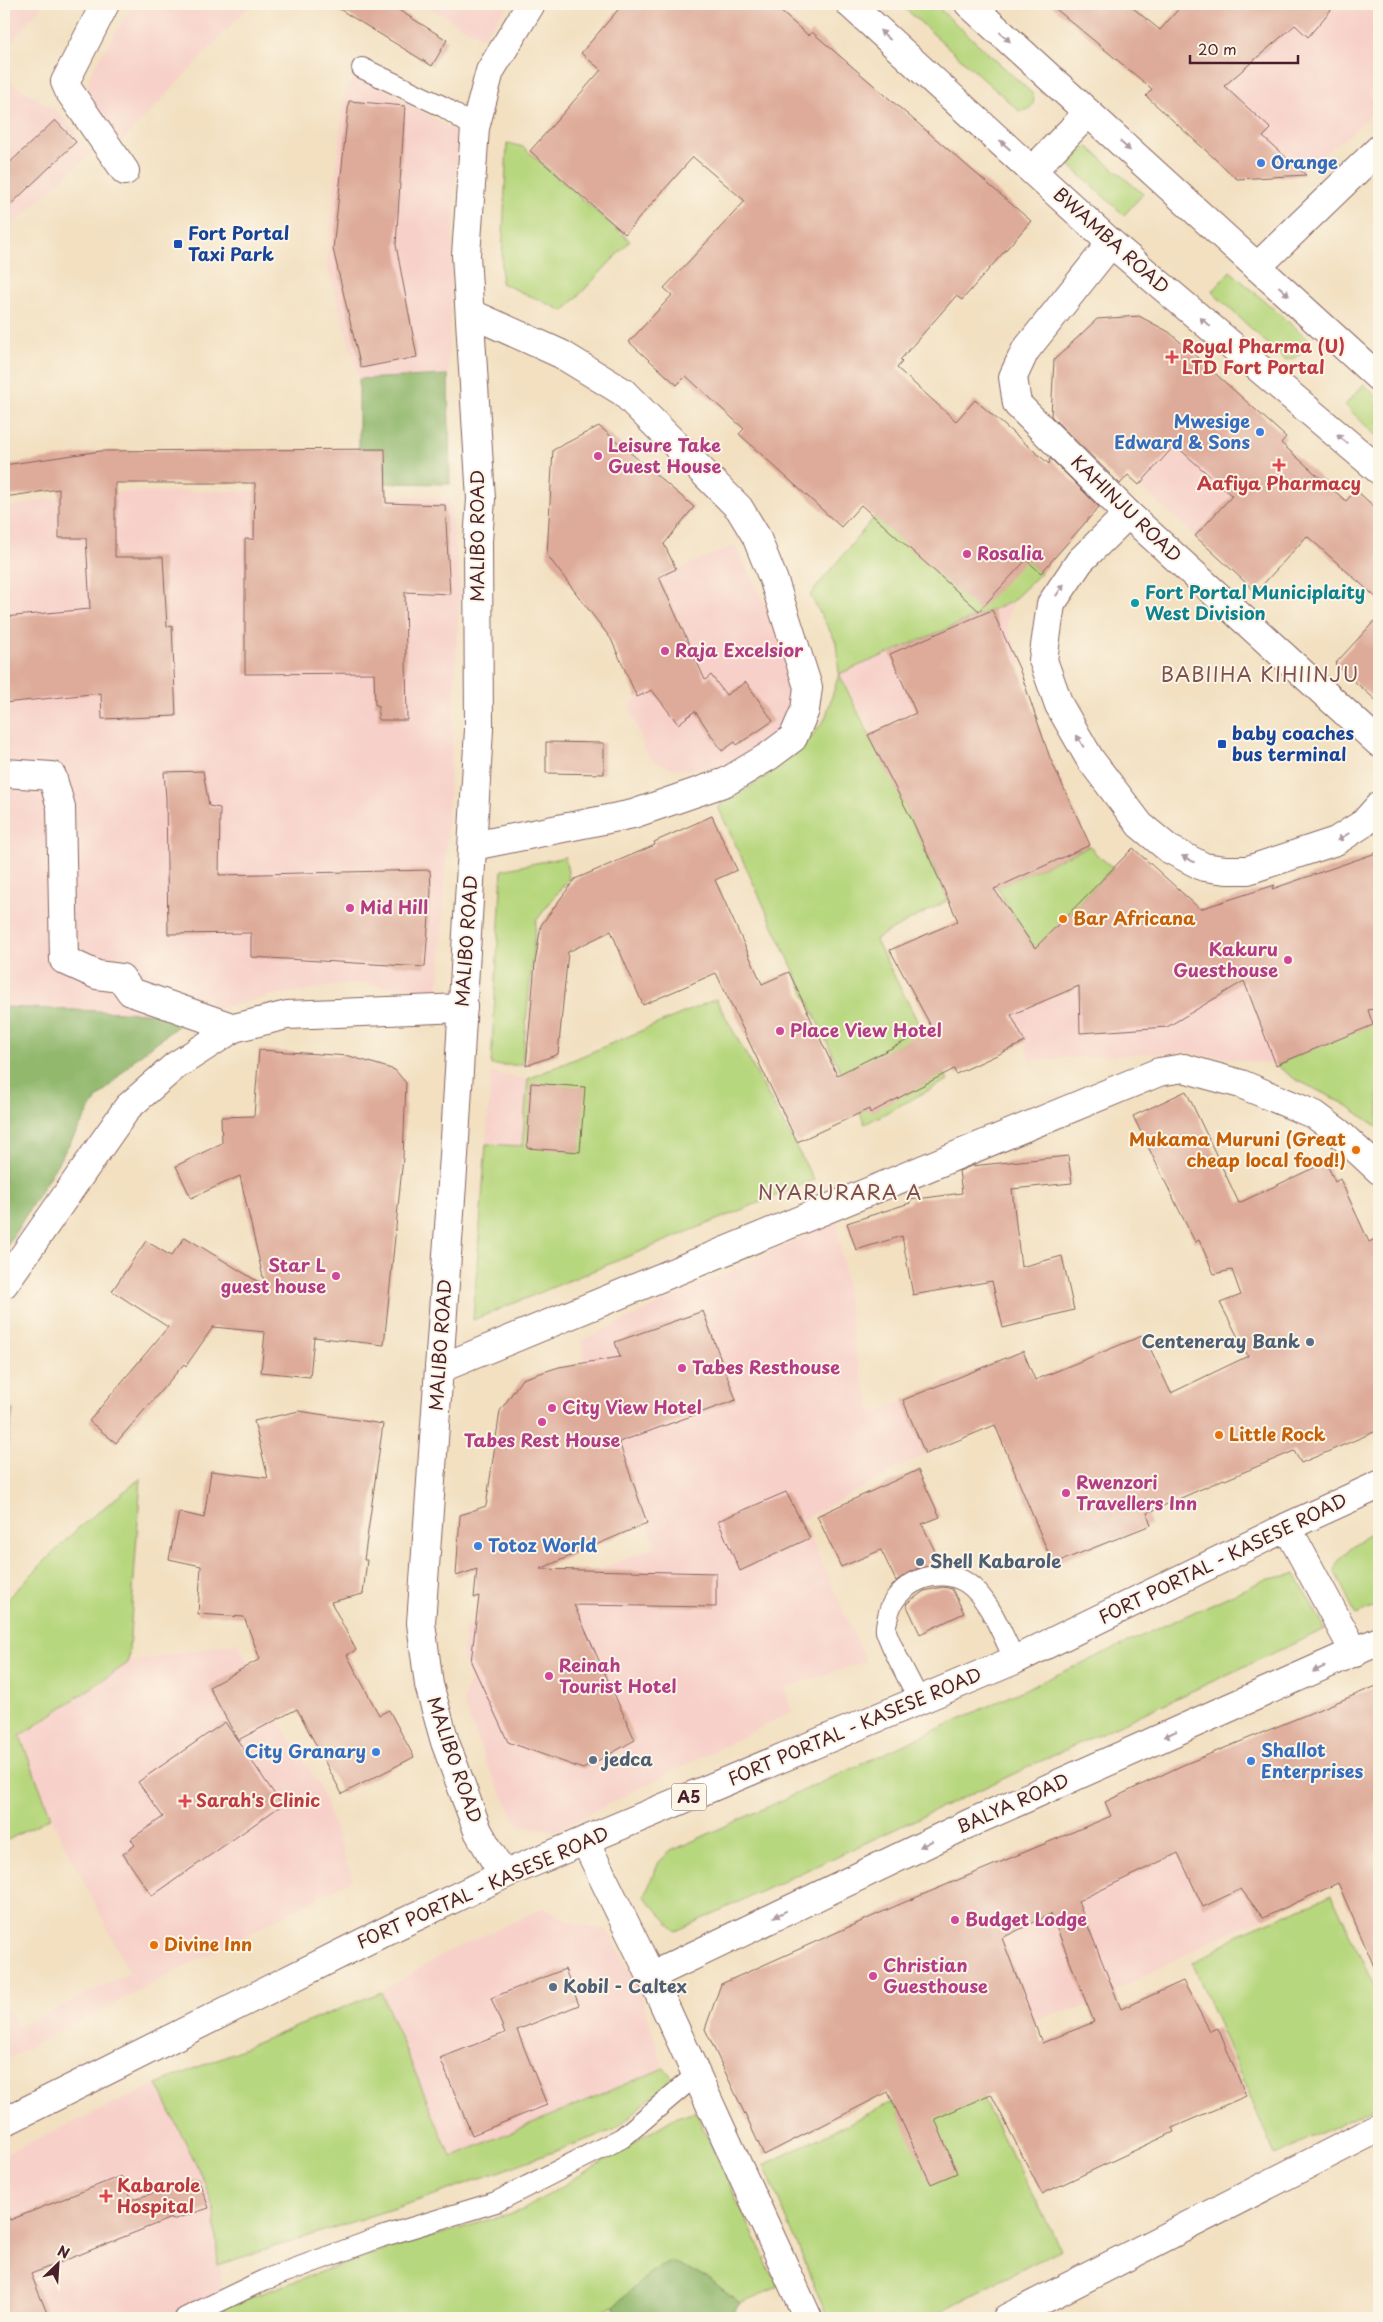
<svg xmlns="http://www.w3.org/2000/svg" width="1383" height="2322" viewBox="0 0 1383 2322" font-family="'Playpen Sans',sans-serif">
<rect width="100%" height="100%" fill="#fcf5e5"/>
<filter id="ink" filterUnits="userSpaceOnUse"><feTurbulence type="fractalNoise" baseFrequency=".02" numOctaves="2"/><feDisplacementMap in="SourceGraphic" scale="10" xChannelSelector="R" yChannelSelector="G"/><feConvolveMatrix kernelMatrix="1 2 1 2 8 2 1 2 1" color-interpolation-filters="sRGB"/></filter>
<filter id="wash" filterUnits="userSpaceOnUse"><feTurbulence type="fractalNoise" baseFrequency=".0096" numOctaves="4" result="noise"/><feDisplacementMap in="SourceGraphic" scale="20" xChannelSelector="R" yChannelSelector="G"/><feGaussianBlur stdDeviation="1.12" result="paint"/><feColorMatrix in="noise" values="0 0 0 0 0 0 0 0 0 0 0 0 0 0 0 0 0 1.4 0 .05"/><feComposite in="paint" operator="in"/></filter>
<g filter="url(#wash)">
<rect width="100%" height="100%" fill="#f2e0c1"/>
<!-- built -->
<g fill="#f7d1c9">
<polygon points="4,4 43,4 4,52"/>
<polygon points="133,4 251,4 119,145 84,100 90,74"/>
<polygon points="424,4 510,4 482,38"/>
<polygon points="1226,4 1272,4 1308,36 1336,4 1379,4 1379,86 1369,94 1379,108 1348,136 1301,171 1263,137 1270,129 1186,51"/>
<polygon points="357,73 457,132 448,375 359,379 327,264 344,95"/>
<polygon points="4,79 57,111 92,152 4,233"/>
<polygon points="1175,445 1232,496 1195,536 1139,485"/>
<polygon points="254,491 449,498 460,585 439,991 353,983 275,995 192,1015 4,1007 4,507 94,492"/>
<polygon points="735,545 789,652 793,680 789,712 780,730 761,752 724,766 682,770 665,766 649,758 629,707 637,697 701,669 659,577"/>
<polygon points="1011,602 1007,627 1022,664 872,731 839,674"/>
<polygon points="1215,904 1276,1065 1183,1052 1029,1060 1025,1042 1012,1015 1067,992 1129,951"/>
<polygon points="491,1073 528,1079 522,1146 486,1144"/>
<polygon points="837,1221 856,1358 873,1414 903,1400 925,1454 802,1520 866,1661 785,1688 791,1712 555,1831 517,1824 488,1767 463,1702 470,1680 462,1657 465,1626 656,1546 586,1362 581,1341"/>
<polygon points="238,1642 268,1704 319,1785 353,1879 4,2061 4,2004 18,2027 130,1973 51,1817 20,1736 128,1663"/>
<polygon points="1178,1853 1203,1907 1241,1889 1263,1918 1213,1940 1081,2009 1049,2014 981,2045 949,1964"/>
<polygon points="544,1908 573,1923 607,1930 637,1984 664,2068 451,2157 381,1992 445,1953"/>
<polygon points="157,2084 204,2181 214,2211 226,2318 4,2318 4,2154"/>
</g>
<!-- green -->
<g fill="#b7d77e" stroke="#807b54">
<path d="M900,4h34l99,90c3,10 -3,18 -14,17z"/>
<polygon points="507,143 523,147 630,241 564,311 501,283"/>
<polygon points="1087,146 1143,194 1124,215 1069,165"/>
<path d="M1230,271l78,68c-4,14 -8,19 -23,21l-73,-68z"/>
<polygon points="1364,384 1379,399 1379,439 1345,405"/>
<polygon points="917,465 1041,573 1011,602 839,674 912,820 948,900 875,939 948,1080 865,1124 718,807 765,777 802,749 825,719 839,674 836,642 810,595"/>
<polygon points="1090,846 1096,854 1113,868 1066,916 1129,951 1067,992 1018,924 997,887"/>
<polygon points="565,857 569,878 536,921 522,1065 491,1065 502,870"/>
<polygon points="716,999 814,1180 473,1320 486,1144 522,1146 528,1079"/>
<polygon points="1379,1021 1379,1128 1345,1104 1295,1079 1276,1065"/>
<polygon points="141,1478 128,1663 20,1736 51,1817 4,1842 4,1602 77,1529"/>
<path d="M1379,1529v76l-23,10 -22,-45c3,-14 31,-35 45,-41z"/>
<polygon points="1295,1574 1325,1629 676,1931 644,1896 659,1862 671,1851 1264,1580"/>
<polygon points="1332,1895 1379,1998 1379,2105 1275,2155 1193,1964 1241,1933"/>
<polygon points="381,1992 451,2157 664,2068 673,2078 616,2129 429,2197 218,2265 214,2211 204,2181 157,2084"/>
<polygon points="967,2068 1061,2249 928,2318 828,2318 764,2165 892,2102"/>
<polygon points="695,2111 778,2287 740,2303 708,2278 652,2271 614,2306 590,2318 226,2318 224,2307 359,2258 523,2210 674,2118"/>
</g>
<!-- forest -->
<g fill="#91b86d" stroke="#6e6c4c">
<polygon points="448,375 450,484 386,483 385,449 359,449 359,379"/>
<polygon points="4,1007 192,1015 135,1059 96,1100 4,1251"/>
<polygon points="4,1402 13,1410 4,1468"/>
<polygon points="672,2261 708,2278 740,2303 730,2318 615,2318 614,2306 652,2271"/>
</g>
<g id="blocks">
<!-- building -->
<g fill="#deab9a" fill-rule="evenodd">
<polygon points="331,4 389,4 447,40 432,66"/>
<polygon points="623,4 772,4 809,36 812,32 1031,221 962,300 956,296 900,360 902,362 897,368 956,421 975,400 1049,464 1050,458 1099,507 1041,573 1026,560 979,611 861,505 841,527 739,434 744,429 686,376 677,385 629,342 672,295 664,288 745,201 693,157 625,234 530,151 601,70 581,53"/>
<polygon points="1050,4 1128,4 1160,30 1183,4 1336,4 1308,37 1295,25 1224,86 1271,129 1263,137 1306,175 1237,179 1146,96 1152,89"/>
<polygon points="349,101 405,106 396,245 417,357 361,368 333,249"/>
<polygon points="55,120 76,142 4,211 4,168"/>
<polygon points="1139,316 1169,332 1286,437 1281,443 1346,501 1356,490 1379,511 1379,600 1307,536 1256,592 1195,536 1232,496 1175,445 1139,485 1128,475 1120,484 1051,416 1054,360 1097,319"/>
<polygon points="599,426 694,507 664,544 676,569 659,577 705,680 711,675 726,695 746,682 773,721 737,745 735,742 722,751 695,711 678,724 652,690 637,697 611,639 547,555 553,450"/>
<polygon points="385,449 386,503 445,505 450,594 405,592 407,720 378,720 378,705 375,705 374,673 245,674 245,539 254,539 255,483 115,483 115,557 163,557 167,627 172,626 176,716 102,719 101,693 4,703 4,617 90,609 86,538 59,538 59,489 4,497 4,465 101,451"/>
<polygon points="992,610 1019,668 1050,758 1090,845 994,889 1035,948 1133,848 1200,909 1275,885 1272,889 1379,852 1379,1008 1368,1010 1373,1025 1276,1065 1244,981 1167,1027 1080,1033 1079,986 1011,1015 1025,1042 956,1074 954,1069 870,1113 869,1109 797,1142 716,973 643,1005 611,931 568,952 558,1054 526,1066 535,963 541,925 575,879 655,845 654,842 712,816 737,870 715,880 762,984 789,972 837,1075 932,1028 890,950 958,921 912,820 868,735 916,713 890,654"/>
<polygon points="1379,616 1379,703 1335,664"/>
<polygon points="546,742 604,743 604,774 546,773"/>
<polygon points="203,771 209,806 220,808 219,875 430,870 431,891 425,967 251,957 251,933 168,934 166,798 164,772"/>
<polygon points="259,1050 349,1056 395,1070 406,1083 403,1158 384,1345 314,1337 310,1377 261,1372 265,1332 213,1327 186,1366 184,1364 116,1443 89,1421 168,1327 112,1291 146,1241 171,1256 185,1237 265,1286 240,1176 191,1198 176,1166 222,1143 221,1117 254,1116"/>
<polygon points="531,1083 585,1087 580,1152 527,1148"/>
<polygon points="1186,1091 1239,1203 1326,1162 1335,1182 1340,1179 1369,1242 1379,1237 1379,1430 1301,1463 1294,1451 1225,1480 1224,1479 1147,1513 1151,1525 1053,1564 995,1425 925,1454 903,1400 1023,1351 1035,1380 1144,1335 1171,1393 1248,1356 1220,1303 1241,1295 1232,1270 1214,1274 1199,1240 1195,1242 1178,1208 1133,1116"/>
<polygon points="1068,1156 1072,1183 1012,1189 1021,1267 1062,1256 1074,1310 1003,1328 992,1281 913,1295 902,1236 856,1250 847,1223 910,1203 910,1200 962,1193 959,1171 971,1166"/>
<polygon points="703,1311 736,1400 619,1442 647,1523 540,1569 716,1573 716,1607 574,1605 635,1740 583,1769 508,1742 471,1662 479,1596 474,1598 477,1569 456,1576 460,1515 486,1506 500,1411 522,1379 559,1367 620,1357 615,1342"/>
<polygon points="299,1411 383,1424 364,1560 367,1560 363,1594 331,1602 356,1650 347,1655 379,1715 389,1710 414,1757 342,1794 297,1709 238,1740 209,1687 260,1659 244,1617 198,1614 201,1566 169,1559 179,1512 204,1518 211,1471 268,1478 254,1421"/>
<polygon points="918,1470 940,1517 922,1524 941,1564 916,1569 896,1581 881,1550 841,1567 817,1516"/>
<polygon points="786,1492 810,1538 740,1571 718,1521"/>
<polygon points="943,1587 952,1589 964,1613 920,1634 906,1604 924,1591"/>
<path d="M1379,1685v293l-41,-95 -75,35 -22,-29 -38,18 -25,-54 -100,48 43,108 62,-28 27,50 8,-3 28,68 -74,32 2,4 -132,62 -51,-100 -56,25 22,54 -26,11 -43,-92 -124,63 -59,-126 16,-45 177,-79 213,-89 -6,-14 78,-37zM1051,1914l43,108 -52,21 -40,-105z"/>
<polygon points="225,1722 282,1805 152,1896 123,1854 135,1845 131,1839 163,1817 138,1782"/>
<polygon points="565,1969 579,2005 517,2030 547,2105 472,2135 440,2058 505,2033 491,1998"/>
<polygon points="121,2176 131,2200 198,2179 209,2208 172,2220 171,2218 31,2274 49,2318 4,2318 4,2209 10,2220"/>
</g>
</g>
</g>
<g filter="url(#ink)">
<use href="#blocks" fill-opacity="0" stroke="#856360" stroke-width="1"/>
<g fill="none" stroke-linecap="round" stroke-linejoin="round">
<!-- service casing -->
<g stroke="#856360" stroke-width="22">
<g id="service">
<polyline points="362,68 444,107 475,128"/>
<path d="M919,1700c-9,-19 -27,-50 -33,-69 -1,-4 1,-10 2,-15 6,-33 51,-52 79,-33 23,16 35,52 48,77"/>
<polyline points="185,2318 264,2280 381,2237 496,2202 622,2138 696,2075"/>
</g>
</g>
<!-- minor casing -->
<g stroke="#856360" stroke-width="30">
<g id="minor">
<polyline points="105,4 65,82 69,91 125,171"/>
<polyline points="1111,243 1025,351 1013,377 1017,404 1128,514 1379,743"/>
<polyline points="1257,267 1379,149"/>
<polyline points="470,313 561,354 623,392 739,508 756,536 774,581 808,687 805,710 793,738 769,756 726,782 633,814 473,846"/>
<polyline points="1128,514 1080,561 1051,604 1043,660 1059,705 1090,759 1140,825 1169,849 1204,867 1226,870 1248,870 1336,841 1364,823 1379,806"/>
<polyline points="4,773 52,776 61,807 64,960 97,975 121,978 131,992 234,1028"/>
<polyline points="4,1284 128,1107 175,1066 234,1028 287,1015 463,1008"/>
<polyline points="439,1369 1159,1072 1184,1068 1208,1075 1241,1084 1315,1115 1338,1132 1379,1170"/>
<polyline points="1287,1527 1355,1653"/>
<polyline points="585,1841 651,1976 808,2318"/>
<polyline points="651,1976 968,1824 1379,1641"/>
<polyline points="1007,2318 1379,2128"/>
</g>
</g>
<!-- tertiary casing -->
<g stroke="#856360" stroke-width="30">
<polyline id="tertiary" points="503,1875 478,1831 445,1742 429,1685 421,1623 454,1156 479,729 478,541 481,499 466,255 475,128 490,71 531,4"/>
</g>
<!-- primary casing -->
<g stroke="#856360" stroke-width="30">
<g id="primary">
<polyline points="850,4 1111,243 1379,470"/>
<polyline points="969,4 1379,378"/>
<polyline points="1033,170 1088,113"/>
</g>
</g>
<!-- trunk casing -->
<g stroke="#856360" stroke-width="30">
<polyline id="trunk" points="4,2122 392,1928 503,1875 1015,1660 1287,1527 1379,1485"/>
</g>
<!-- service -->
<use href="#service" stroke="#fff" stroke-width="20"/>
<!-- minor -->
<use href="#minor" stroke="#fff" stroke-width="28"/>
<!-- tertiary -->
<use href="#tertiary" stroke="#fff" stroke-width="28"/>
<!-- primary -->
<use href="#primary" stroke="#fff" stroke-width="28"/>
<!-- trunk -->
<use href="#trunk" stroke="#fff" stroke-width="28"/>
</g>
<!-- one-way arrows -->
<defs><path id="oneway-solid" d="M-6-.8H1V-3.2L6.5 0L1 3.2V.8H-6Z" transform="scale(1.25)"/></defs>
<g fill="#ae9aa0">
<use href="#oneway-solid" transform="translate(885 35) rotate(-138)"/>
<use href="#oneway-solid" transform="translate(1005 37) rotate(42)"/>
<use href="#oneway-solid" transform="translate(1005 145) rotate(-138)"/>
<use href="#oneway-solid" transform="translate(1125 146) rotate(42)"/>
<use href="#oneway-solid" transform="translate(1284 291) rotate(42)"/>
<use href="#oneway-solid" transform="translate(1205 322) rotate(-140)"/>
<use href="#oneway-solid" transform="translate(1342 439) rotate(-140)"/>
<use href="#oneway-solid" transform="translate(1060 590) rotate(-56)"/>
<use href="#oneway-solid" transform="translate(1080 741) rotate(-120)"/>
<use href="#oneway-solid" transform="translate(1343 837) rotate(148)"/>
<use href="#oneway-solid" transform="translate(1188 859) rotate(-153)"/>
<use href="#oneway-solid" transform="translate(1319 1669) rotate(156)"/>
<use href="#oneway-solid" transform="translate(1170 1734) rotate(156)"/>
<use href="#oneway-solid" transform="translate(926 1844) rotate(154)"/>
<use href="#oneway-solid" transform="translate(780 1914) rotate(154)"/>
</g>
</g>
<!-- markers -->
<g fill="#3f7fe0" stroke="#fcf5e5" stroke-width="2">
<circle cx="1261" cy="163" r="5"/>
<circle cx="1260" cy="432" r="5"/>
<circle cx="478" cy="1546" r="5"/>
<circle cx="376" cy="1752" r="5"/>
<circle cx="1251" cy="1761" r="5"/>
</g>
<g fill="#1a4fb4" stroke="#fcf5e5" stroke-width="2">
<rect x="173" y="239" width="10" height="10" rx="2.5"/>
<rect x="1217" y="739" width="10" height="10" rx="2.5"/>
</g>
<g fill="#e0444e" stroke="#fcf5e5" stroke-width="2">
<path d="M1169.5 349.5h5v5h5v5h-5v5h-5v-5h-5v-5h5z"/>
<path d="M1276.5 457.5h5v5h5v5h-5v5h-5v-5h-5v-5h5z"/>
<path d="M182.5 1793.5h5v5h5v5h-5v5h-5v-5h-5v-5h5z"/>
<path d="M103.5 2188.5h5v5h5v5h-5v5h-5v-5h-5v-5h5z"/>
</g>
<g fill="#d1479c" stroke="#fcf5e5" stroke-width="2">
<circle cx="598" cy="456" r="5"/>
<circle cx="967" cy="554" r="5"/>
<circle cx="665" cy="651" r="5"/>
<circle cx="350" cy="908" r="5"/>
<circle cx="1288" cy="960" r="5"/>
<circle cx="780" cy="1031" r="5"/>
<circle cx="336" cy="1276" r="5"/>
<circle cx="682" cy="1368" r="5"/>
<circle cx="552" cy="1408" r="5"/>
<circle cx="542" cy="1422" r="5"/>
<circle cx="1066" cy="1493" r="5"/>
<circle cx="549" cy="1676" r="5"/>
<circle cx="955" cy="1920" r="5"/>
<circle cx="873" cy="1976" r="5"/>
</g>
<circle fill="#0f9aa8" stroke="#fcf5e5" stroke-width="2" cx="1135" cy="603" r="5"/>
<g fill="#e8710a" stroke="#fcf5e5" stroke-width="2">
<circle cx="1063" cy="919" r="5"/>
<circle cx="1356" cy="1150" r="5"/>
<circle cx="1219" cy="1435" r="5"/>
<circle cx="154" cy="1945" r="5"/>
</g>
<g fill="#5c6f8a" stroke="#fcf5e5" stroke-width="2">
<circle cx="1310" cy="1342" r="5"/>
<circle cx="920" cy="1562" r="5"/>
<circle cx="593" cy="1760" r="5"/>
<circle cx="553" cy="1987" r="5"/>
</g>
<g text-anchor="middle" stroke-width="4" stroke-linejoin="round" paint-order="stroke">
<!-- shield labels -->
<rect fill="#fcf5e5" stroke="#7f5f63" stroke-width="1" x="671.5" y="1783.5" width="35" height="27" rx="4"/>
<g font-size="16" font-weight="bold" fill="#4a1f2b">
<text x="689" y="1803">A5</text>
</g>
<!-- shop labels -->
<g font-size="18" font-weight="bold" fill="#366cbe" stroke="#fcf5e5" text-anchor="start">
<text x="1271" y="169">Orange</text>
<text x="1250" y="428" text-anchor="end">Mwesige<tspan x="1250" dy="21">Edward &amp; Sons</tspan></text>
<text x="488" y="1552">Totoz World</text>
<text x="1261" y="1757">Shallot<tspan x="1261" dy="21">Enterprises</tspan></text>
<text x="366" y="1758" text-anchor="end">City Granary</text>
</g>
<!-- transit labels -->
<g font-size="18" font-weight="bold" fill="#164399" stroke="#fcf5e5" text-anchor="start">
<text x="188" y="240">Fort Portal<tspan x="188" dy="21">Taxi Park</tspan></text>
<text x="1232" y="740">baby coaches<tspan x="1232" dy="21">bus terminal</tspan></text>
</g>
<!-- street labels -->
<g font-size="18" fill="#4a1f2b" stroke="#fcf5e5">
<text transform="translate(1111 241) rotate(42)" y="6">BWAMBA ROAD</text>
<text transform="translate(1126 509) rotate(44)" y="6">KAHINJU ROAD</text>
<text transform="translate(478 536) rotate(-90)" y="6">MALIBO ROAD</text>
<text transform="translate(467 941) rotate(-86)" y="6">MALIBO ROAD</text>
<text transform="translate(441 1345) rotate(-86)" y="6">MALIBO ROAD</text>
<text transform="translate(1223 1559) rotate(-26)" y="6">FORT PORTAL - KASESE ROAD</text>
<text transform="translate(855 1727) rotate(-23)" y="6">FORT PORTAL - KASESE ROAD</text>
<text transform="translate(454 1760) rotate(71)" y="6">MALIBO ROAD</text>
<text transform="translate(1013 1804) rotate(-24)" y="6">BALYA ROAD</text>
<text transform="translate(483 1888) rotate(-24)" y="6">FORT PORTAL - KASESE ROAD</text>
</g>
<!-- health labels -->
<g font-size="18" font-weight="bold" fill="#be3a42" stroke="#fcf5e5" text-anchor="start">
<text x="1182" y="353">Royal Pharma (U)<tspan x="1182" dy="21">LTD Fort Portal</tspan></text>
<text x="1279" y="490" text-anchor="middle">Aafiya Pharmacy</text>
<text x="196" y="1807">Sarah's Clinic</text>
<text x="117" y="2192">Kabarole<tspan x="117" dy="21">Hospital</tspan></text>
</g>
<!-- hotel labels -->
<g font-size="18" font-weight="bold" fill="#b23c85" stroke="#fcf5e5" text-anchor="start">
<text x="608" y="452">Leisure Take<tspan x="608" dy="21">Guest House</tspan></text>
<text x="977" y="560">Rosalia</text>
<text x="675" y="657">Raja Excelsior</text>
<text x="360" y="914">Mid Hill</text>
<text x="1278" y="956" text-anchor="end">Kakuru<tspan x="1278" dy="21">Guesthouse</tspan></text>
<text x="790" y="1037">Place View Hotel</text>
<text x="326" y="1272" text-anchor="end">Star L<tspan x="326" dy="21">guest house</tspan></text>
<text x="692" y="1374">Tabes Resthouse</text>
<text x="562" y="1414">City View Hotel</text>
<text x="542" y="1447" text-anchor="middle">Tabes Rest House</text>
<text x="1076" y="1489">Rwenzori<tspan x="1076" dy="21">Travellers Inn</tspan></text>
<text x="559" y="1672">Reinah<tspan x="559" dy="21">Tourist Hotel</tspan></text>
<text x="965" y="1926">Budget Lodge</text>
<text x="883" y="1972">Christian<tspan x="883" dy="21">Guesthouse</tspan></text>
</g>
<!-- culture labels -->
<g font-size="18" font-weight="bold" fill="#0d838f" stroke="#fcf5e5" text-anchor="start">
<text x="1145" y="599">Fort Portal Municiplaity<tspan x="1145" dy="21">West Division</tspan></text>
</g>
<!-- food labels -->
<g font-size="18" font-weight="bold" fill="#c56008" stroke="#fcf5e5" text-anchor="start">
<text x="1073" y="925">Bar Africana</text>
<text x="1346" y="1146" text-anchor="end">Mukama Muruni (Great<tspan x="1346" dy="21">cheap local food!)</tspan></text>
<text x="1229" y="1441">Little Rock</text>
<text x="164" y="1951">Divine Inn</text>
</g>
<!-- service labels -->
<g font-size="18" font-weight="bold" fill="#4e5e75" stroke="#fcf5e5" text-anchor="start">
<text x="1300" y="1348" text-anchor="end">Centeneray Bank</text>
<text x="930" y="1568">Shell Kabarole</text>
<text x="603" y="1766">jedca</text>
<text x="563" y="1993">Kobil - Caltex</text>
</g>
<!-- quarter labels -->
<g font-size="20" letter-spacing="1" fill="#7e5052" stroke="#fcf5e5">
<text x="1260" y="682">BABIIHA KIHIINJU</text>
<text x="840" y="1200">NYARURARA A</text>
</g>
</g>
<!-- margin -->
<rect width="1383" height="2322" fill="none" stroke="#fcf5e5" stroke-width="20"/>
<!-- north arrow -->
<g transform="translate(58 2264) rotate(25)" stroke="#fcf5e5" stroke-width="4" paint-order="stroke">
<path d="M0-4L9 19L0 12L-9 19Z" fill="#4a1f2b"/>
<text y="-8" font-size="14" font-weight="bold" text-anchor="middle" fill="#4a1f2b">N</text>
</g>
<!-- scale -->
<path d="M1190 55v8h108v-8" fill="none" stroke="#4a1f2b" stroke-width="2.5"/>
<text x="1198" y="55" font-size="15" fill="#4a1f2b" stroke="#fcf5e5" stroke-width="4" paint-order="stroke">20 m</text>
</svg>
